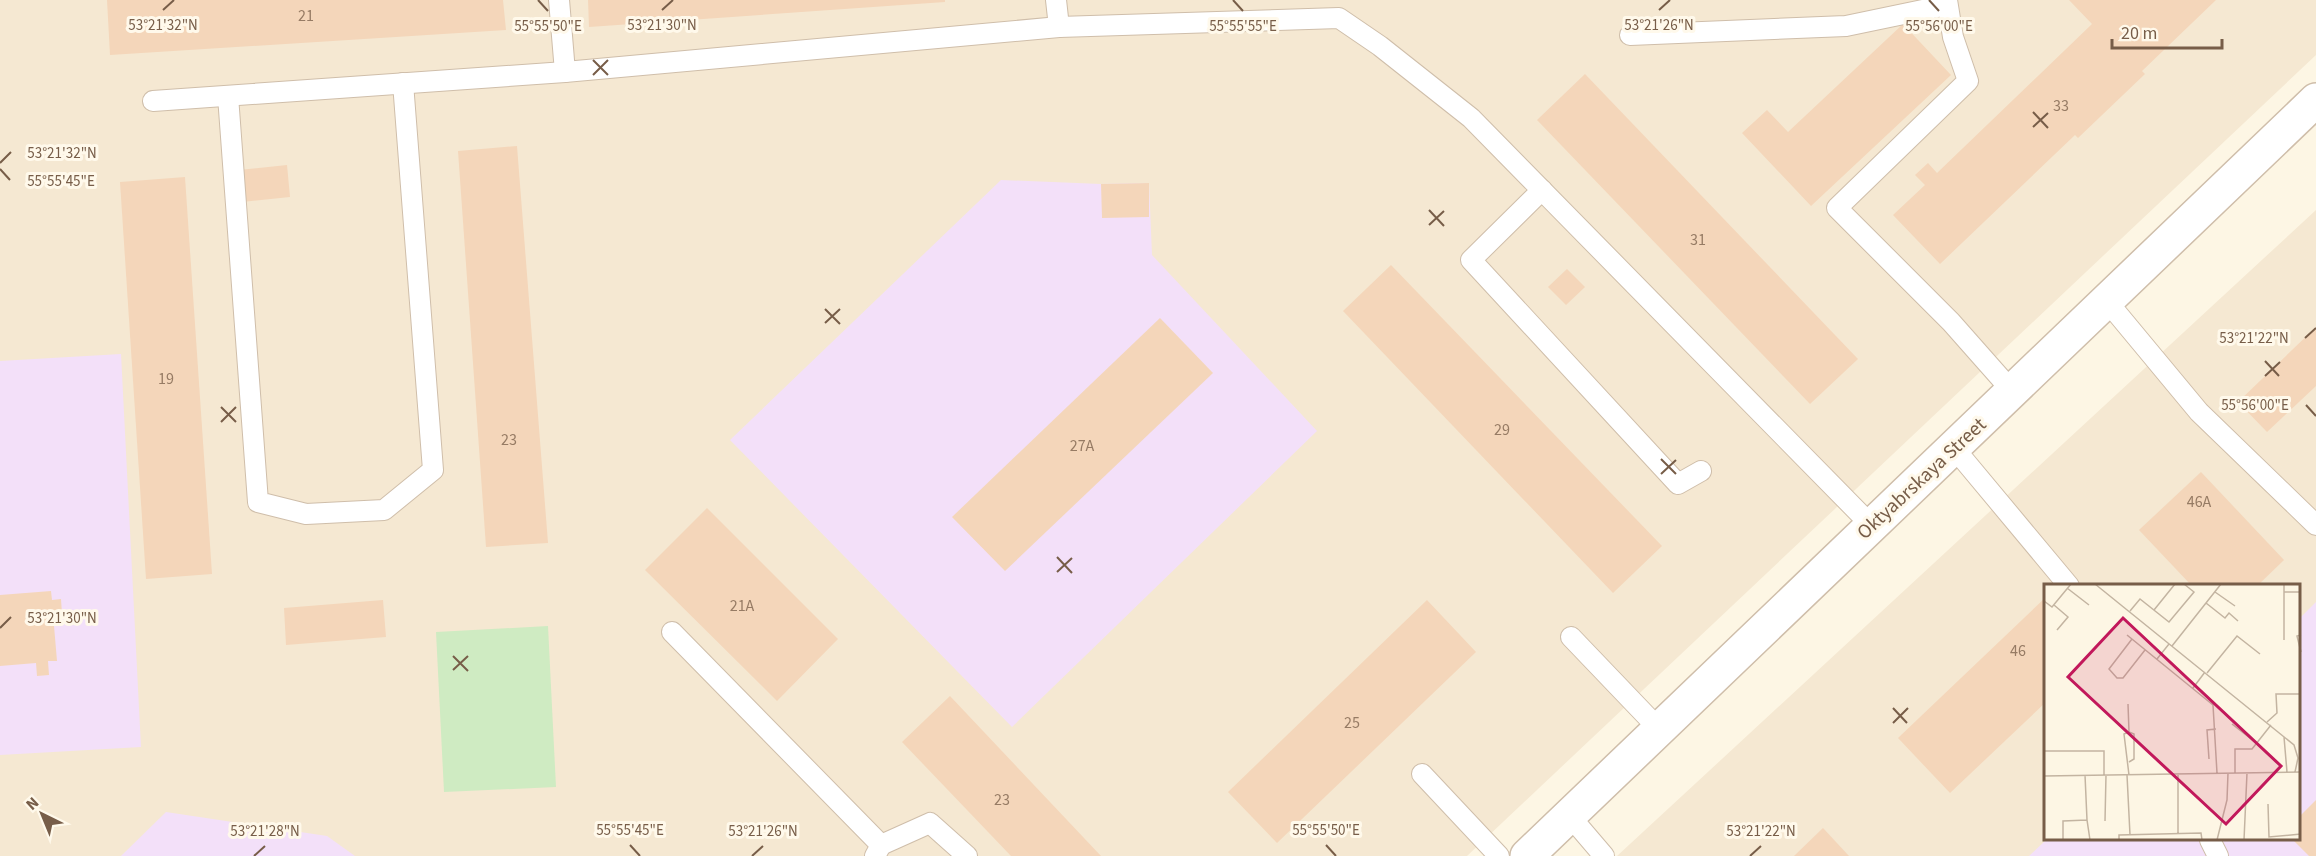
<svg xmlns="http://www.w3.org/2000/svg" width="2316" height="856" viewBox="0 0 2316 856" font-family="'Source Sans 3',sans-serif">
<rect width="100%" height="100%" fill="#fdf6e4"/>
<!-- residential -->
<g fill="#f5e8d2" fill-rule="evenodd">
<polygon points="0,0 2316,0 2316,55 1467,856 0,856"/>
<path d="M2316,210v646h-699zM2046,586h254v254h-254z"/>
</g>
<!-- education -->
<g fill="#f3e0f9">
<polygon points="1001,180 1101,184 1149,183 1152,255 1317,431 1012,727 730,440"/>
<polygon points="121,354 141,747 0,755 0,361"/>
<polygon points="2316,602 2316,856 2029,856 2046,840 2300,840 2300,618"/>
<polygon points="166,812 327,836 355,856 121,856"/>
</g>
<!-- green -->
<polygon fill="#cfebc2" points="548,626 556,787 444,792 436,632"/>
<!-- building -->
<g fill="#f4d6ba">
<polygon points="107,0 503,0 506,30 110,55"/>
<polygon points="588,0 945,0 945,2 589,27"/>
<polygon points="2069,0 2216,0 2142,71 2145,74 2078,138 2075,135 1940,264 1893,215 1925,185 1915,175 1928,163 1937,173 2092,24"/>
<polygon points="1903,24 1951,75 1811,206 1742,133 1767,110 1788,132"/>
<polygon points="1585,74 1858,359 1810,404 1537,120"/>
<polygon points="517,146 548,543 486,547 458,151"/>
<polygon points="287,165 290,197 242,202 239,170"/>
<polygon points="185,177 212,574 146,579 120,182"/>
<polygon points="1149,183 1149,217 1102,218 1101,184"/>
<polygon points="1391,265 1662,546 1613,593 1343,311"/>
<polygon points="1567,269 1585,287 1566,305 1548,287"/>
<polygon points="1160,318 1213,373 1005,571 952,517"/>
<polygon points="2316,327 2316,386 2267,432 2238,402"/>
<polygon points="2201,472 2284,560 2257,586 2192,586 2139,530"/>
<polygon points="707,508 838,639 777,701 645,570"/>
<polygon points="51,591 52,600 61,599 62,614 53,614 57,661 48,661 49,675 37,676 36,663 0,666 0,595"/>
<polygon points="2046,597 2046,702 1950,793 1898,738"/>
<polygon points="383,600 386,637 286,645 284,608"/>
<polygon points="1427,600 1476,652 1277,843 1228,792"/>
<polygon points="950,696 1101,856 1011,856 902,742"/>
<polygon points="2316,800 2316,856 2309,856 2293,840 2300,840 2300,816"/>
<polygon points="1823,828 1849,856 1794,856"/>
</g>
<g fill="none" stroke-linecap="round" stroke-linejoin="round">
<!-- service casing -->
<g stroke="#cfbeaa" stroke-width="22">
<g id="service">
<polyline points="559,0 565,72"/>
<polyline points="1056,0 1059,27"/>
<polyline points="1947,0 1953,37 1968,81 1837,208 1951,322 2012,391"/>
<polyline points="1630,35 1846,26 1947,5"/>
<polyline points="228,96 258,502 306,514 384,510 433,470 403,83"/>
<polyline points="153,101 565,72 1059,27 1339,18 1380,46 1471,118 1871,525"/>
<polyline points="1542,190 1471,260 1678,484 1701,471"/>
<polyline points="2106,300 2199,412 2316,525"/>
<polyline points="1954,448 2069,586"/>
<polyline points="672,632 881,845 875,856"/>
<polyline points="1571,637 1659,729"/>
<polyline points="1422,774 1499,856"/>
<polyline points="1569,815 1604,856"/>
<polyline points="2210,840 2218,856"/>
<polyline points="881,845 930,823 967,856"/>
</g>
</g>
<!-- tertiary casing -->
<g stroke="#cfbeaa" stroke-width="36">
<polyline id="tertiary" points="1527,856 2316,100"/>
</g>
<!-- service -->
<use href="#service" stroke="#fff" stroke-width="20"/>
<!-- tertiary -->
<use href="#tertiary" stroke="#fff" stroke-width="33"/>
</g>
<!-- ticks -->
<path fill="none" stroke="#775d48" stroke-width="2" d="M538,0l10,11M1233,0l10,11M1929,0l10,11M163,10l11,-10M662,10l11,-10M1659,10l11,-10M593,60l15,15M593,75l15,-15M2033,112l15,16M2033,127l15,-14M0,163l11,-11M0,169l10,11M1429,210l15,16M1429,225l15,-14M825,309l15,15M825,323l15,-14M2305,338l11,-10M2265,361l14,15M2265,376l15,-14M2306,405l10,11M221,407l15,15M221,422l15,-15M1661,459l15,15M1661,474l15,-14M1057,557l15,16M1057,572l15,-14M0,628l11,-11M453,656l15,15M453,670l15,-14M1893,708l14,15M1893,723l15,-15M630,845l10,11M1326,845l10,11M254,856l11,-10M752,856l11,-10M1750,856l11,-10"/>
<g text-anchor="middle" stroke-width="6" stroke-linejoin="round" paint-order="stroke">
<!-- number labels -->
<g font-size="16" fill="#967b64">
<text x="306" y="21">21</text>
<text x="2061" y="111">33</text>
<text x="1698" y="245">31</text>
<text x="166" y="384">19</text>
<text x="1502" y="435">29</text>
<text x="509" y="445">23</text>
<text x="1082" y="451">27А</text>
<text x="2199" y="507">46А</text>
<text x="742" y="611">21А</text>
<text x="2018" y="656">46</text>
<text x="1352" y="728">25</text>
<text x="1002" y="805">23</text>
</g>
<!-- street labels -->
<g font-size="20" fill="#775d48" stroke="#fff9eb">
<text transform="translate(1921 478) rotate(-43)" y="7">Oktyabrskaya Street</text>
</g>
</g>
<!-- overview -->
<g transform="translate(2044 584)">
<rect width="256" height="256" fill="#fdf6e4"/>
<path fill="none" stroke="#c3b4a1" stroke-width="1.5" d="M51,0l199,161 4,13 -3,14M240,0v8h17M23,4l22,17M171,8l20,14M240,8v48M0,17l8,6 19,-23M162,19l19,15 4,-5 9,8M10,21l14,12 -11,13M110,26l21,-26M86,27l10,-12 29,23 25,-30 -10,-8M83,51l86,70 4,68M257,51l-4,1 4,16M88,55l-23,30 8,9h6l22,-28M128,62l49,-62M113,75l12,-15M163,89l30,-37 23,18M149,104l12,-16M84,120l1,28 -5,2 5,41M223,138l10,-9 -1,-19h25M188,140l23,18M240,153l3,35M0,167h60v24M165,175l-2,-29 9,-1M85,178l5,-3v-25l-5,-2M191,189v-24h17l19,-24M41,191l2,45M83,191l3,60M0,192l257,-4M224,220l1,33 32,-3M61,237l1,-46M134,250v-60M19,256v-19l24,-1 3,20M75,256v-5l82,-2 1,7M173,256l10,-40 1,-27M200,256l3,-67"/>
<path fill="#c2185b" fill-opacity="0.15" stroke="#c2185b" stroke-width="3" d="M79,34l158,148 -55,58 -158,-147z"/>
<rect width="256" height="256" fill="none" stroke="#775d48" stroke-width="3"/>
</g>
<g font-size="15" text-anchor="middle" fill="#775d48" stroke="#fff9eb" stroke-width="6" stroke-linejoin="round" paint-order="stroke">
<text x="163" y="30">53°21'32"N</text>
<text x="662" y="30">53°21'30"N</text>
<text x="1659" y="30">53°21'26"N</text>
<text x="548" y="31">55°55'50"E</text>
<text x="1243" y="31">55°55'55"E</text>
<text x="1939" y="31">55°56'00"E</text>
<text x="62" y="158">53°21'32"N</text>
<text x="61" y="186">55°55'45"E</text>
<text x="2254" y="343">53°21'22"N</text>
<text x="2255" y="410">55°56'00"E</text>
<text x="62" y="623">53°21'30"N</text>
<text x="630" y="835">55°55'45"E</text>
<text x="1326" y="835">55°55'50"E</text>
<text x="265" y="836">53°21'28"N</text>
<text x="763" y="836">53°21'26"N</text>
<text x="1761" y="836">53°21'22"N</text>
</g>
<!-- north arrow -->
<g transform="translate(42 814) rotate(317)" stroke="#fff9eb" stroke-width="4.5" paint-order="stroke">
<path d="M0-4.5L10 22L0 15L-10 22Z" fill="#775d48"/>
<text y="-9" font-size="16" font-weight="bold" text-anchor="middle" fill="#775d48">N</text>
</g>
<!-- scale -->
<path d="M2112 39v9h110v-9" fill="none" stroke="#775d48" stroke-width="3"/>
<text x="2121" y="39" font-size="18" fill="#775d48" stroke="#fff9eb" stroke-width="4.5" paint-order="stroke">20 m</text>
</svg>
